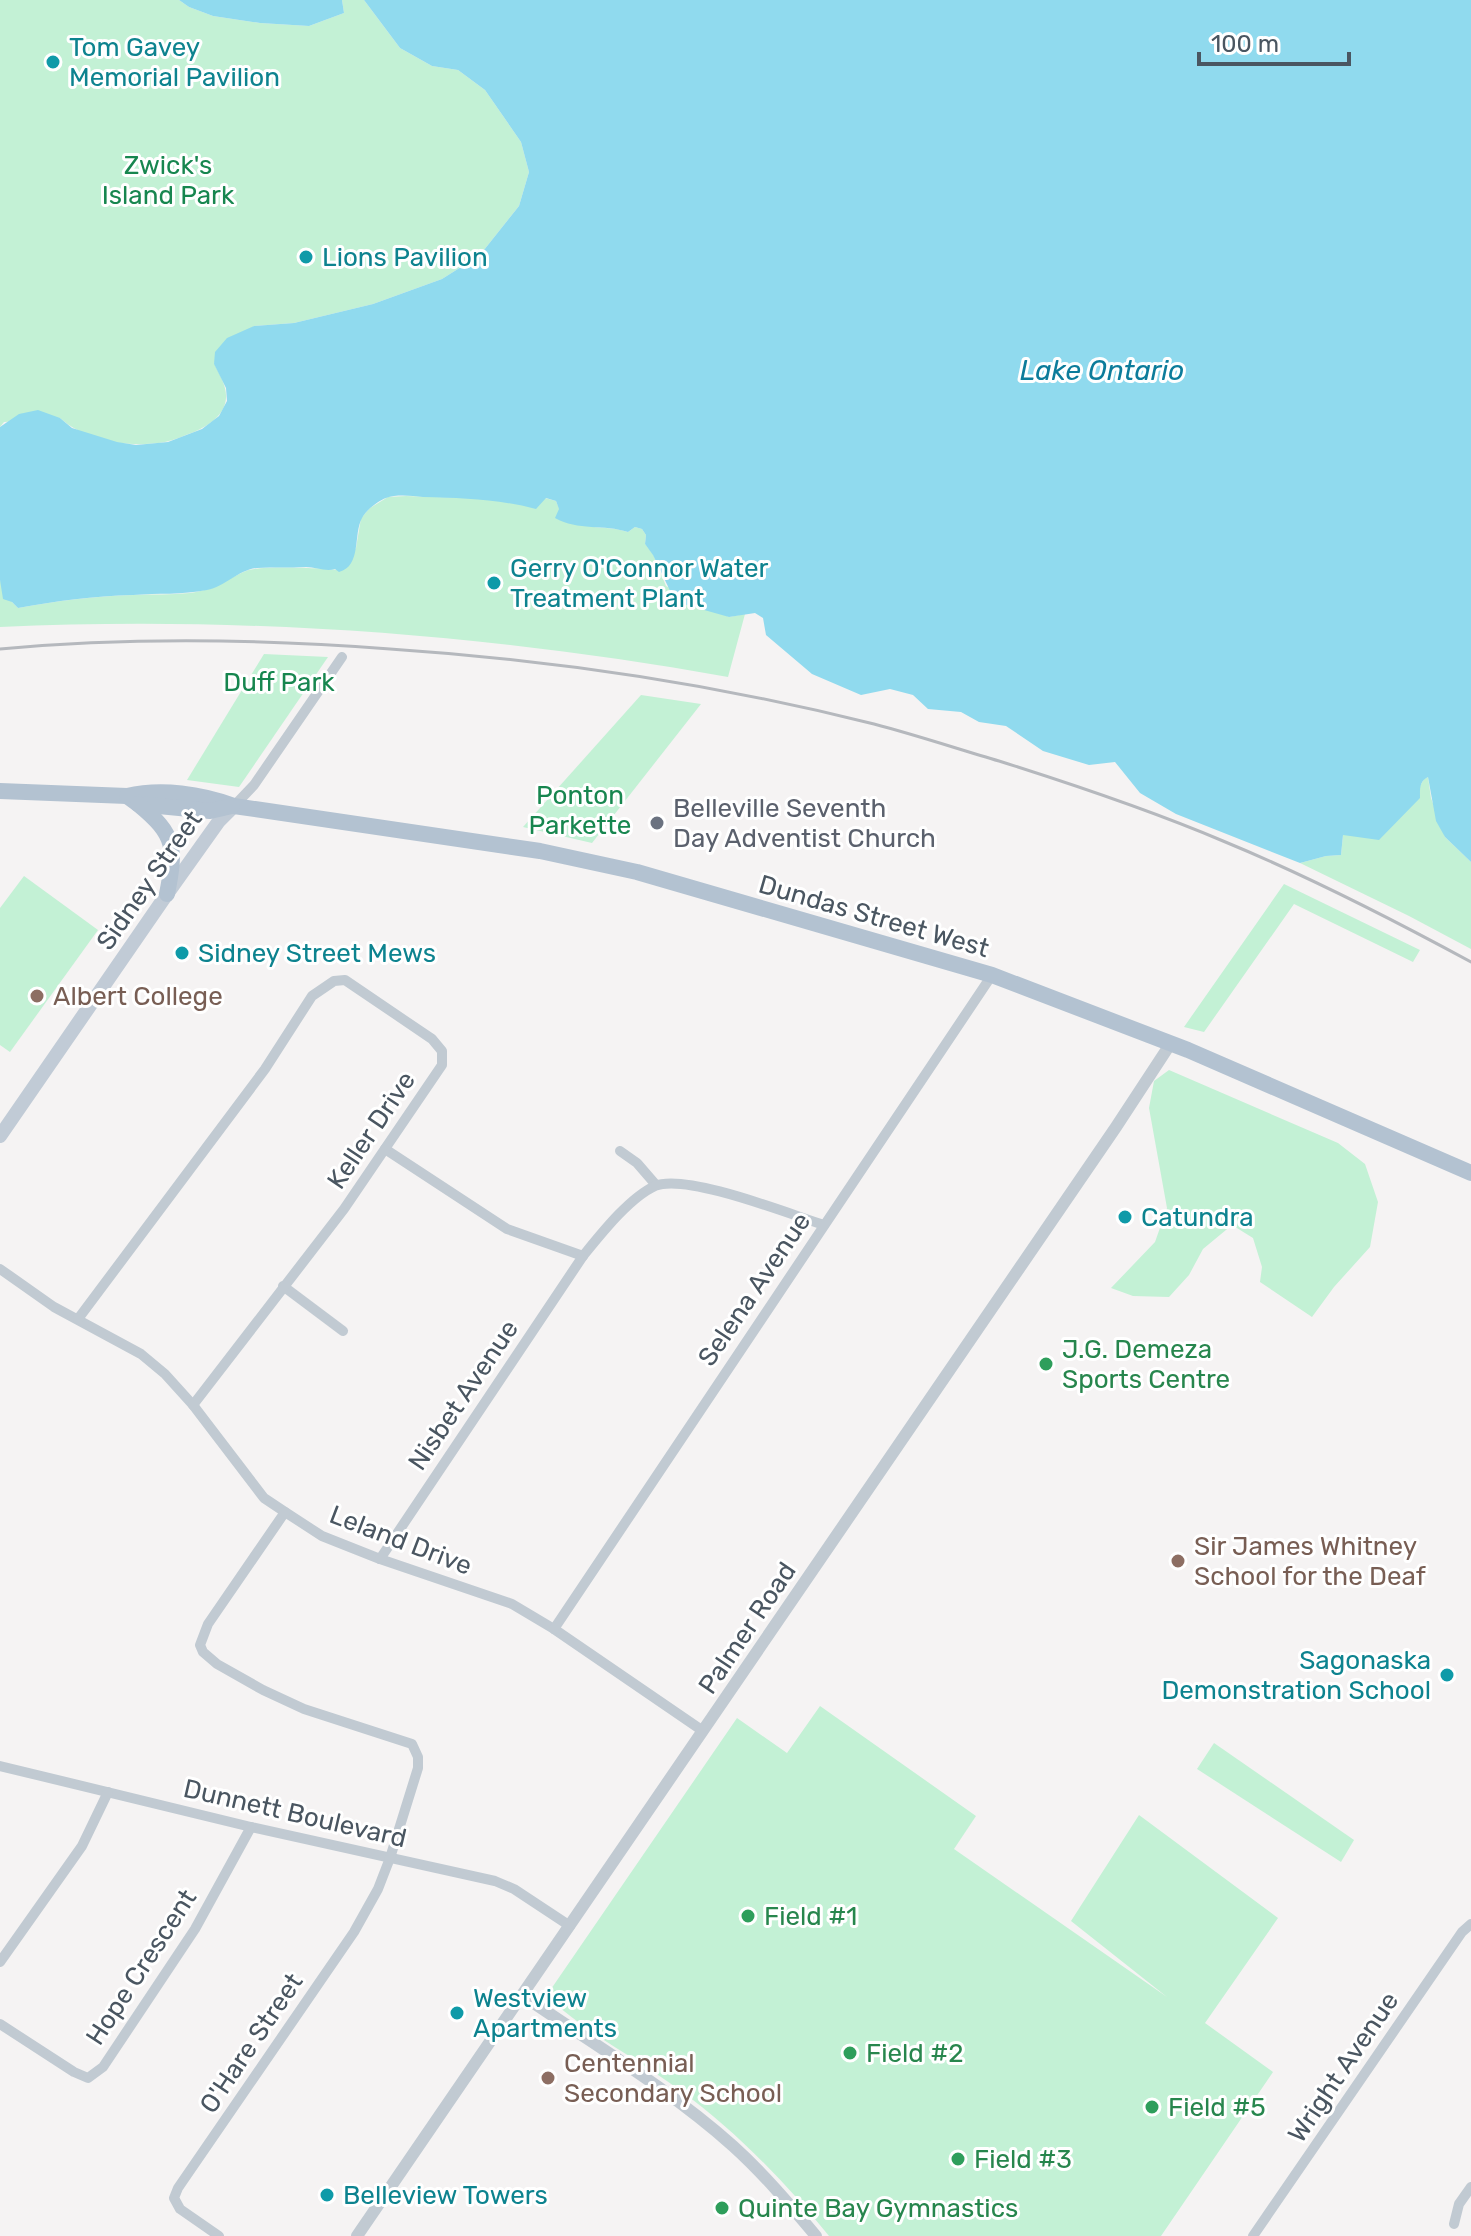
<svg xmlns="http://www.w3.org/2000/svg" width="1471" height="2236" viewBox="0 0 1471 2236" font-family="Rubik,sans-serif">
<rect width="100%" height="100%" fill="#f5f3f3"/>
<!-- green -->
<g fill="#c3f1d5">
<path d="M0,0h179l10,7 24,9 47,7 49,3 35,-13 -2,-13h22l36,48 32,18 26,4 27,20 36,52 8,30 -10,34 -39,49 -38,24 -69,25 -79,19 -40,3 -40,37c5,11 13,23 12,35 -1,17 -18,28 -32,34 -9,3 -19,8 -29,10 -35,6 -78,0 -105,-24l-56,4 -4,5z"/>
<path d="M406,496l88,3 20,4 31,-5 11,3c12,34 45,22 72,31l7,-5 7,2 4,6 -1,9 8,10 13,32 63,31 16,-3 -17,63c-240,-43 -484,-61 -728,-50v-47l12,22 6,6c38,-7 77,-12 116,-13 19,-1 37,0 56,-2 28,-4 32,-12 56,-22 13,-6 76,-3 92,-1l18,-22 5,-30 9,-10 18,-11z"/>
<polygon points="264,654 328,657 239,787 187,780"/>
<polygon points="641,695 701,704 592,843 523,827"/>
<polygon points="1428,777 1431,798 1445,837 1471,862 1471,949 1409,916 1300,863 1326,856 1341,855 1343,835 1420,786 1424,779"/>
<polygon points="24,876 98,930 10,1052 0,1045 0,908"/>
<polygon points="1284,884 1420,950 1413,962 1294,904 1204,1032 1184,1027"/>
<polygon points="1169,1070 1338,1143 1365,1164 1378,1202 1370,1247 1334,1287 1312,1317 1260,1282 1262,1267 1253,1238 1232,1225 1203,1249 1189,1275 1169,1297 1133,1296 1111,1288 1155,1242 1167,1208 1149,1108 1154,1081"/>
<path d="M820,1706l156,110 -22,33 213,148 -96,-76 68,-106 139,103 -73,105 68,49 -112,164h-332c-44,-54 -92,-104 -148,-145 -43,-32 -92,-56 -131,-92l-1,-7 188,-274 50,35z"/>
<polygon points="1214,1743 1354,1840 1341,1862 1197,1769"/>
</g>
<!-- water -->
<g fill="#90daee">
<polygon points="179,0 342,0 344,13 309,26 260,23 213,16 189,7"/>
<path d="M364,0h1107v862l-26,-25 -9,-16 -8,-44c-9,4 -8,13 -8,21l-41,42 -36,-5 -2,20 -15,1 -26,7 -124,-49 -36,-21 -25,-31 -26,3 -46,-14 -37,-25 -27,-4 -18,-10 -33,-3 -15,-14 -23,-6 -29,6 -49,-21 -46,-39 -3,-17 -8,-5 -26,4 -46,-13 -10,-7 -20,-42 -8,-11 1,-9 -4,-6 -7,-2 -7,5c-24,-8 -50,-1 -73,-14l4,-9 -3,-8 -10,-3 -10,11c-38,-10 -74,-11 -113,-12 -11,-1 -26,-3 -37,1 -8,3 -20,12 -24,20 -9,16 0,48 -23,54l-4,-3c-9,3 -19,-2 -29,-2 -16,1 -33,0 -49,1 -19,2 -32,19 -50,22 -25,5 -49,3 -74,5 -39,1 -77,6 -115,13l-6,-6 -9,-3 -3,-19v-153l19,-13 19,-4 22,8 12,10 45,14 19,3 32,-3 34,-13 17,-13 8,-15 -1,-13 -12,-24 1,-12 12,-14 27,-12 40,-3 79,-19 69,-25 38,-24 39,-49 10,-34 -8,-30 -36,-52 -27,-20 -26,-4 -32,-18z"/>
</g>
<g fill="none" stroke-linecap="round" stroke-linejoin="round">
<!-- minor -->
<g stroke="#c1cad2" stroke-width="10">
<polyline points="234,806 254,785 342,657"/>
<polyline points="385,1149 507,1229 583,1256"/>
<polyline points="620,1151 637,1163 656,1185"/>
<polyline points="0,1269 54,1307 141,1354 165,1374 193,1405 264,1498 285,1512 322,1536 380,1559 512,1604 554,1629 703,1731"/>
<polyline points="283,1286 343,1331"/>
<polyline points="78,1319 265,1069 312,996 334,981 345,980 432,1039 442,1051 442,1065 344,1209 193,1405"/>
<path d="M380,1559l203,-303c18,-22 46,-58 72,-70 31,-13 134,28 169,39"/>
<polyline points="554,1629 992,975"/>
<polyline points="0,1766 251,1827 495,1881 514,1889 570,1926"/>
<polyline points="0,1962 82,1846 108,1792"/>
<polyline points="0,2024 74,2072 88,2078 103,2067 195,1929 251,1827"/>
<polyline points="1454,2224 1459,2204 1471,2187"/>
<polyline points="219,2236 180,2209 174,2198 178,2188 354,1932 378,1889 390,1858 418,1768 418,1757 412,1744 304,1709 263,1690 217,1664 203,1652 200,1645 208,1624 285,1512"/>
<polyline points="1253,2236 1462,1932 1471,1924"/>
</g>
<!-- tertiary -->
<g stroke="#c1cad2" stroke-width="12">
<path d="M522,1995c71,49 146,93 211,151 30,27 57,59 83,90"/>
<polyline points="357,2236 1116,1127 1171,1043"/>
</g>
<!-- secondary -->
<polyline stroke="#c1cbd6" stroke-width="14" points="0,1136 167,894 219,821 234,806"/>
<!-- primary -->
<g stroke="#b3c2d1" stroke-width="16">
<path d="M0,791l127,5c35,-8 74,-2 107,10l306,45 97,21 355,103 196,75 283,123"/>
<polyline points="127,796 138,804 210,811 232,806"/>
<path d="M138,804c38,31 38,44 29,90"/>
</g>
<!-- rail -->
<path stroke="#b5b8bd" stroke-width="3" d="M0,649c130,-12 260,-10 390,0 164,11 325,35 484,75 42,11 84,25 125,37 76,24 151,49 224,80 85,35 167,77 248,121"/>
</g>
<!-- markers -->
<g fill="#0f9aa8" stroke="#fff" stroke-width="3">
<circle cx="53" cy="62" r="8"/>
<circle cx="306" cy="257" r="8"/>
<circle cx="494" cy="583" r="8"/>
<circle cx="182" cy="953" r="8"/>
<circle cx="1125" cy="1217" r="8"/>
<circle cx="1447" cy="1675" r="8"/>
<circle cx="457" cy="2013" r="8"/>
<circle cx="327" cy="2195" r="8"/>
</g>
<circle fill="#6b7280" stroke="#fff" stroke-width="3" cx="657" cy="823" r="8"/>
<g fill="#8d6e63" stroke="#fff" stroke-width="3">
<circle cx="37" cy="996" r="8"/>
<circle cx="1178" cy="1561" r="8"/>
<circle cx="548" cy="2078" r="8"/>
</g>
<g fill="#2e9e5b" stroke="#fff" stroke-width="3">
<circle cx="1046" cy="1364" r="8"/>
<circle cx="748" cy="1916" r="8"/>
<circle cx="850" cy="2053" r="8"/>
<circle cx="1152" cy="2107" r="8"/>
<circle cx="958" cy="2159" r="8"/>
<circle cx="722" cy="2208" r="8"/>
</g>
<g text-anchor="middle" stroke-width="6" stroke-linejoin="round" paint-order="stroke">
<!-- culture labels -->
<g font-size="26" fill="#0d838f" stroke="#fff" text-anchor="start">
<text x="69" y="56">Tom Gavey<tspan x="69" dy="30">Memorial Pavilion</tspan></text>
<text x="322" y="266">Lions Pavilion</text>
<text x="510" y="577">Gerry O'Connor Water<tspan x="510" dy="30">Treatment Plant</tspan></text>
<text x="198" y="962">Sidney Street Mews</text>
<text x="1141" y="1226">Catundra</text>
<text x="1431" y="1669" text-anchor="end">Sagonaska<tspan x="1431" dy="30">Demonstration School</tspan></text>
<text x="473" y="2007">Westview<tspan x="473" dy="30">Apartments</tspan></text>
<text x="343" y="2204">Belleview Towers</text>
</g>
<!-- park labels -->
<g font-size="26" fill="#17864f" stroke="#fff">
<text x="168" y="174">Zwick's<tspan x="168" dy="30">Island Park</tspan></text>
<text x="279" y="691">Duff Park</text>
<text x="580" y="804">Ponton<tspan x="580" dy="30">Parkette</tspan></text>
</g>
<!-- worship labels -->
<g font-size="26" fill="#5b616d" stroke="#fff" text-anchor="start">
<text x="673" y="817">Belleville Seventh<tspan x="673" dy="30">Day Adventist Church</tspan></text>
</g>
<!-- street labels -->
<g font-size="26" fill="#4a5661" stroke="#fff">
<text transform="translate(149 880) rotate(-55)" y="9">Sidney Street</text>
<text transform="translate(874 916) rotate(16)" y="9">Dundas Street West</text>
<text transform="translate(371 1130) rotate(-56)" y="9">Keller Drive</text>
<text transform="translate(754 1289) rotate(-56)" y="9">Selena Avenue</text>
<text transform="translate(463 1395) rotate(-56)" y="9">Nisbet Avenue</text>
<text transform="translate(401 1540) rotate(21)" y="9">Leland Drive</text>
<text transform="translate(747 1628) rotate(-56)" y="9">Palmer Road</text>
<text transform="translate(295 1813) rotate(13)" y="9">Dunnett Boulevard</text>
<text transform="translate(141 1967) rotate(-57)" y="9">Hope Crescent</text>
<text transform="translate(251 2043) rotate(-56)" y="9">O'Hare Street</text>
<text transform="translate(1343 2067) rotate(-56)" y="9">Wright Avenue</text>
</g>
<!-- education labels -->
<g font-size="26" fill="#785e54" stroke="#fff" text-anchor="start">
<text x="53" y="1005">Albert College</text>
<text x="1194" y="1555">Sir James Whitney<tspan x="1194" dy="30">School for the Deaf</tspan></text>
<text x="564" y="2072">Centennial<tspan x="564" dy="30">Secondary School</tspan></text>
</g>
<!-- leisure labels -->
<g font-size="26" fill="#27864d" stroke="#fff" text-anchor="start">
<text x="1062" y="1358">J.G. Demeza<tspan x="1062" dy="30">Sports Centre</tspan></text>
<text x="764" y="1925">Field #1</text>
<text x="866" y="2062">Field #2</text>
<text x="1168" y="2116">Field #5</text>
<text x="974" y="2168">Field #3</text>
<text x="738" y="2217">Quinte Bay Gymnastics</text>
</g>
<!-- water labels -->
<g font-size="28" font-style="italic" fill="#0c7c9b" stroke="#fff">
<text x="1102" y="380">Lake Ontario</text>
</g>
</g>
<!-- scale -->
<path d="M1199 52v12h150v-12" fill="none" stroke="#4a5661" stroke-width="4"/>
<text x="1211" y="52" font-size="24" fill="#4a5661" stroke="#ffffff" stroke-width="6" paint-order="stroke">100 m</text>
</svg>
